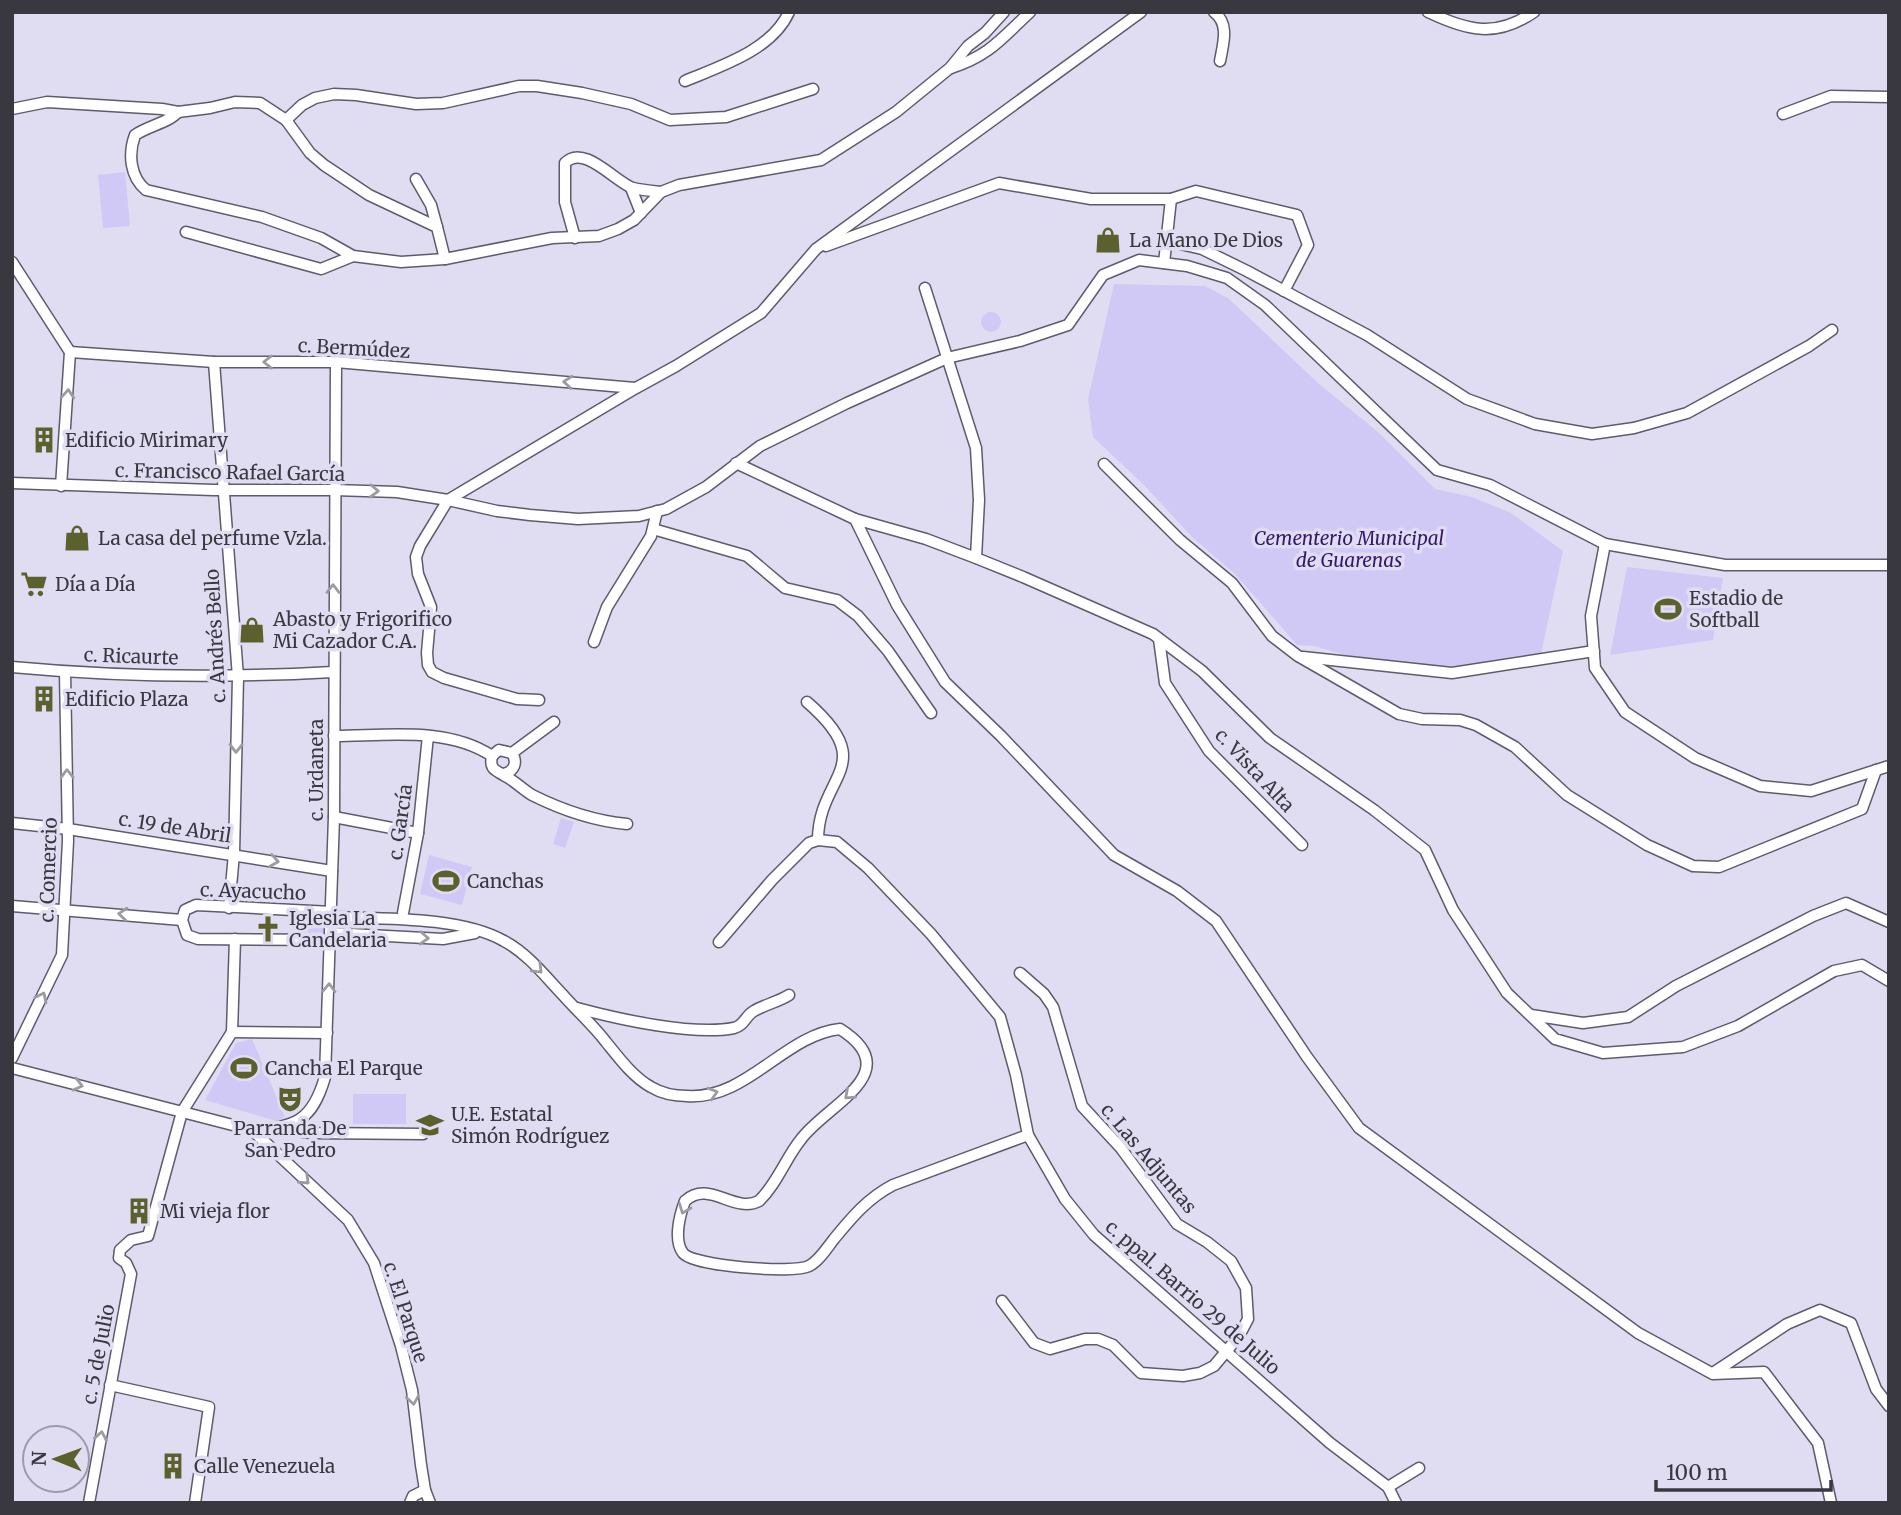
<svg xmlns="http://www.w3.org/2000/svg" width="1901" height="1515" viewBox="0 0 1901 1515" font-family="Merriweather,serif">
<rect width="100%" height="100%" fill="#e0ddf3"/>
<!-- green -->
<g fill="#d0c9f5">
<polygon points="125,172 130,226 103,228 98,175"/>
<polygon points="1114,284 1205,286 1228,298 1318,383 1378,432 1435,489 1472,497 1511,513 1563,551 1541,654 1461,667 1363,660 1314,646 1297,645 1235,574 1193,538 1144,485 1093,437 1088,399"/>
<circle cx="991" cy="322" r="10"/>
<polygon points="1627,567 1723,578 1713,640 1610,655"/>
<polygon points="561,818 574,822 565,848 553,844"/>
<polygon points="429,855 472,867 462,905 420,894"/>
<polygon points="303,915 327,916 326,936 303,936"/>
<polygon points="252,1039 285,1117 276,1121 205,1100 236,1043"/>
<rect x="353" y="1094" width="53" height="30"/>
</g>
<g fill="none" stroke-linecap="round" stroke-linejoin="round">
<!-- minor casing -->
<g stroke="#5e5b6d" stroke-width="13">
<g id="minor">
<path d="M1214,12c16,12 9,32 6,49"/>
<path d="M1428,12c40,19 68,26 106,0"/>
<path d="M951,68c38,-12 50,-29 79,-56"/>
<path d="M685,81c36,-15 87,-31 104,-69"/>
<polyline points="12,109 47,102 162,109 178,112 210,108 235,102 260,103 286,120 310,153 324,165 369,195 437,227 445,259"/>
<path d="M178,112c-8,10 -30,14 -43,23 -7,19 -5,42 11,55l116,27 59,21 32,18 48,6 44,-3 107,-21 47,-2 19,-7 16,-9 27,-28 18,-7 142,-25 75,-48 54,-44 18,-22 17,-13 19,-21"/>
<polyline points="1783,114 1831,96 1889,97"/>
<polyline points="286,120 302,105 315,98 334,94 356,95 416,104 443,103 519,86 537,86 582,93 631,104 670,120 726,117 813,89"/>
<polyline points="416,179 431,205 437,227"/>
<polyline points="631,188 641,213"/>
<polyline points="186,232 321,269 353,256"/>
<path d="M575,238l-10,-36v-39c19,-20 51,20 68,25 9,2 19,3 28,4"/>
<polyline points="1167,241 1202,249 1247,271 1367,335 1467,399 1535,424 1592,434 1634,428 1687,413 1809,346 1832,330"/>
<polyline points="826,246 999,183 1091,199 1171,199 1196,191 1297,215 1308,245 1284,291"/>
<polyline points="12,262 70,352 61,486"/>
<polyline points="1164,263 1171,199"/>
<polyline points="925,288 976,448 979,500 976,558"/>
<polyline points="70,352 214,362 336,362 635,388"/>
<polyline points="214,362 238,677 234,854 229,908"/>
<polyline points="736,463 855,519 926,539 976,558 1023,577 1153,634 1202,671 1270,738 1374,810 1425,850 1453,910 1507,993 1555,1039 1603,1053 1683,1047 1738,1026 1834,971 1862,965 1889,981"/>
<polyline points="1104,464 1180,540 1232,583 1272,636 1298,656 1399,714 1422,719 1460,720 1476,725 1515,747 1567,795 1647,845 1693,866 1719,867 1862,809 1876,770"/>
<polyline points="12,483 213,490 334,490 397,492 448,500 497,511 530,515 578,519 639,516 666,509 706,487 760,446 847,403 947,358 1020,341 1068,325 1103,275 1139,260 1187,266 1227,278 1265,305 1437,470 1490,485 1605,544 1725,565 1889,565"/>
<polyline points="855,519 897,605 945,682 1001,736 1114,855 1177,891 1216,921 1307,1057 1359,1128 1638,1333 1713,1374 1764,1372 1818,1443 1831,1503"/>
<polyline points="653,529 747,556 785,588 837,600 858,616 888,651 931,713"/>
<polyline points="1605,544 1591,616 1595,668 1625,712 1695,758 1760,786 1811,791 1889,766"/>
<polyline points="1159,639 1165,683 1209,751 1302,845"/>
<polyline points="594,642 607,607 651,536 657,511"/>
<polyline points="1303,657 1452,673 1594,651"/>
<path d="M12,667c107,10 214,11 321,5"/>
<polyline points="539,700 517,699 444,678 432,672 428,665 427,653 431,607 418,574 416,557 420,546 448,500 636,388 676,366 761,313 816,249 1141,12"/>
<path d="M807,702c74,64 11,73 11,138"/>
<path d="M334,736c51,0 113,-10 158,20"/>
<polyline points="512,753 554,722"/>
<path d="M492,756c-3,14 4,14 13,20 10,5 17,13 27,19 28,14 63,26 95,29"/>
<polyline points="492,756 499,750 512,753"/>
<path d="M504,774c10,-3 14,-11 8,-21"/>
<polyline points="334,817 418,833"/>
<polyline points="12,823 68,829 332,871"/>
<polyline points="12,906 182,920"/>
<polyline points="403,913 418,833 428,736"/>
<path d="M331,917c51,2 129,-1 173,24 23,12 41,35 59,54 14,16 30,30 43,47 13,16 27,35 45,45 10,6 24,9 36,9 60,4 97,-61 153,-67 68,43 -12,75 -38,109 -16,19 -25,46 -43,63 -25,13 -50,-22 -74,0 -5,13 -12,39 -2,52 9,13 111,21 126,13 10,-5 18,-18 25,-27 18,-22 34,-41 59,-54l135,-50 37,64 29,36 236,208 58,44 8,16"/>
<polyline points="331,933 443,939 475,933"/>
<polyline points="331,940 198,939 187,935 182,920 185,910 196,905 332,912"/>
<polyline points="719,942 772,880 809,843 818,840 837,842 868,868 931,934 1000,1017 1016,1075 1028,1135"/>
<path d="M577,1008c41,11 116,28 157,20 10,-2 12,-13 20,-17 12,-7 24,-9 35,-16"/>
<polyline points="1531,1015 1583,1023 1628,1017 1676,986 1813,916 1846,903 1889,922"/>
<polyline points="232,1032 327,1033"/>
<polyline points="12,1058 62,955 68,841 65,672"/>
<polyline points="12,1068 252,1130 348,1220 374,1263 401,1346 412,1390 421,1465 425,1490 430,1503"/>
<polyline points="282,1129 311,1133 423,1134"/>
<path d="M252,1130c43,-3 60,-8 73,-53l9,-260 2,-455"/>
<polyline points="1002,1301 1034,1343 1050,1349 1085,1339 1098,1339 1113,1345 1141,1373 1183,1376 1200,1373 1214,1366 1239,1336 1248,1319 1246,1288 1231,1261 1207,1242 1177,1224 1120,1147 1082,1106 1053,1007 1044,994 1020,973"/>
<polyline points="1713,1373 1787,1324 1820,1310 1851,1323 1876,1389 1889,1406"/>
<polyline points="110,1385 209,1407 195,1503"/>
<polyline points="1388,1487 1419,1468"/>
<polyline points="89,1503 131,1274 126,1263 119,1258 120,1250 131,1240 148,1236 182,1112 232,1032 235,939"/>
<polyline points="410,1503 413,1496 425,1490"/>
</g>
</g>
<!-- minor -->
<use href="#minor" stroke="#fff" stroke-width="10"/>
</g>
<!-- one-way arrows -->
<defs><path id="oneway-chevron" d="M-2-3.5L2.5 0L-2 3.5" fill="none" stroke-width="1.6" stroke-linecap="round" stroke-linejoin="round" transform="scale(1.75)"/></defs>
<g stroke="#9c9ca0">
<use href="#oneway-chevron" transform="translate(268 362) rotate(180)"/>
<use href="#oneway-chevron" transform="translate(568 382) rotate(-175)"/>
<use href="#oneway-chevron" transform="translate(68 394) rotate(-86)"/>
<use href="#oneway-chevron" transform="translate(374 491) rotate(2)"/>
<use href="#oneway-chevron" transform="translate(333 589) rotate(-90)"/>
<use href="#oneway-chevron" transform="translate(236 748) rotate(91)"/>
<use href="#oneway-chevron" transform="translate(67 774) rotate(-91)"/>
<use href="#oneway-chevron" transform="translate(274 861) rotate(10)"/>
<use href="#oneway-chevron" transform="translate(123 914) rotate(-175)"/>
<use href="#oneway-chevron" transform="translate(424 938) rotate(3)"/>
<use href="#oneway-chevron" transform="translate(538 969) rotate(45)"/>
<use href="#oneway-chevron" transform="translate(329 988) rotate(-88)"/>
<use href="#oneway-chevron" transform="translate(42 997) rotate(-64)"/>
<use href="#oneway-chevron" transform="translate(78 1085) rotate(14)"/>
<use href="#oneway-chevron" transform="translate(713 1093) rotate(-16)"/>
<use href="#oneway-chevron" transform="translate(849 1095) rotate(138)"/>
<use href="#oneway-chevron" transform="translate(305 1180) rotate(43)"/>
<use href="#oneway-chevron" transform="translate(684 1209) rotate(111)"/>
<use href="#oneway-chevron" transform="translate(413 1400) rotate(81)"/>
<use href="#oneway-chevron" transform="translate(101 1436) rotate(-80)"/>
</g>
<!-- icons -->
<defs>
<g id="shop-bare" transform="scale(2.1)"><path d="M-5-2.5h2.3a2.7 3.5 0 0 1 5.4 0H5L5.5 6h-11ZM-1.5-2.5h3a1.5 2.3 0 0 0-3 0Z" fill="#5c602d" stroke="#e0ddf3" stroke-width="2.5" paint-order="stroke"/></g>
<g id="building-bare" transform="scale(2.1)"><path d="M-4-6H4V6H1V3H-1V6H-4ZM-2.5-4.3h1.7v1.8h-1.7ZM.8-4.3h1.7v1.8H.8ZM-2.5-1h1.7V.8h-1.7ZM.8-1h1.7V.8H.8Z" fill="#5c602d" stroke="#e0ddf3" stroke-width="2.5" paint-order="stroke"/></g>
<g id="supermarket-bare" transform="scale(2.1)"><path d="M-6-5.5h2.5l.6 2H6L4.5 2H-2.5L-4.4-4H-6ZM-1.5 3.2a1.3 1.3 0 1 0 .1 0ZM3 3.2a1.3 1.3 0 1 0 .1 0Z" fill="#5c602d" stroke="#e0ddf3" stroke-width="2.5" paint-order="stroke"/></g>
<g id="stadium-bare" transform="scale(2.1)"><path d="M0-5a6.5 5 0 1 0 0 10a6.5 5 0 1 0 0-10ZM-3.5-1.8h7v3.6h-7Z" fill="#5c602d" stroke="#e0ddf3" stroke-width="2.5" paint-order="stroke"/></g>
<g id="church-bare" transform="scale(2.1)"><path d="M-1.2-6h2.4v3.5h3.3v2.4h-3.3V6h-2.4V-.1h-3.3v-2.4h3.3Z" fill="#5c602d" stroke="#e0ddf3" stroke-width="2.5" paint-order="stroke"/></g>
<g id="theatre-bare" transform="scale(2.1)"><path d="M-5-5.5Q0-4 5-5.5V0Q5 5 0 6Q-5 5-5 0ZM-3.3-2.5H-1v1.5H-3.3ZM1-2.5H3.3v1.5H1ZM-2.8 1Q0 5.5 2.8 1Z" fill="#5c602d" stroke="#e0ddf3" stroke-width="2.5" paint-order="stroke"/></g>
<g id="school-bare" transform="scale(2.1)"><path d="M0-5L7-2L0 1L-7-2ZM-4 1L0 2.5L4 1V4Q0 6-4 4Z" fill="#5c602d" stroke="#e0ddf3" stroke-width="2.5" paint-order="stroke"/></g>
</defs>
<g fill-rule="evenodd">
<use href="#shop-bare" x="1108" y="240"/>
<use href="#building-bare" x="44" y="440"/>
<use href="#shop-bare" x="77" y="538"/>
<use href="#supermarket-bare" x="34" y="584"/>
<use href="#stadium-bare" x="1668" y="609"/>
<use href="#shop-bare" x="252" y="630"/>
<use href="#building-bare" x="44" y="699"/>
<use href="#stadium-bare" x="446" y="881"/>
<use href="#church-bare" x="268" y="929"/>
<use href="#stadium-bare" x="244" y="1068"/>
<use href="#theatre-bare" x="290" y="1099"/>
<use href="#school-bare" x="430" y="1125"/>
<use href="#building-bare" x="139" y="1211"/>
<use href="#building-bare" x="173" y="1466"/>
</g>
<g text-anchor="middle" stroke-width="7" stroke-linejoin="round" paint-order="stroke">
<!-- poi labels -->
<g font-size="19" fill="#393840" stroke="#e0ddf3" text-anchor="start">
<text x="1129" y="247">La Mano De Dios</text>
<text x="65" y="447">Edificio Mirimary</text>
<text x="98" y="545">La casa del perfume Vzla.</text>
<text x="55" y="591">Día a Día</text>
<text x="1689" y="605">Estadio de<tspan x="1689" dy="22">Softball</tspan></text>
<text x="273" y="626">Abasto y Frigorifico<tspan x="273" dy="22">Mi Cazador C.A.</tspan></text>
<text x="65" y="706">Edificio Plaza</text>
<text x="467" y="888">Canchas</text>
<text x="289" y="925">Iglesia La<tspan x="289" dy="22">Candelaria</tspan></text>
<text x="265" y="1075">Cancha El Parque</text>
<text x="451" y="1121">U.E. Estatal<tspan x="451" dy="22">Simón Rodríguez</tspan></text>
<text x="290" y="1135" text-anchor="middle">Parranda De<tspan x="290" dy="22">San Pedro</tspan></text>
<text x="160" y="1218">Mi vieja flor</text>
<text x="194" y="1473">Calle Venezuela</text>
</g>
<!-- street labels -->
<g font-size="19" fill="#393840" stroke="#e0ddf3">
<text transform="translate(354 348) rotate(3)" y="7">c. Bermúdez</text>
<text transform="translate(230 472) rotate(1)" y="7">c. Francisco Rafael García</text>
<text transform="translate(215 636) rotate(-93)" y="7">c. Andrés Bello</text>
<text transform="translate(131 656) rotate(2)" y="7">c. Ricaurte</text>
<text transform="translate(316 770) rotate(-90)" y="7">c. Urdaneta</text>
<text transform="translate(1255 770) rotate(47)" y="7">c. Vista Alta</text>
<text transform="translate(400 822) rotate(-82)" y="7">c. García</text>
<text transform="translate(175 827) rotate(9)" y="7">c. 19 de Abril</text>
<text transform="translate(48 870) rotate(-88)" y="7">c. Comercio</text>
<text transform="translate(253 891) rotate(2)" y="7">c. Ayacucho</text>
<text transform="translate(1149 1158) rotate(50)" y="7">c. Las Adjuntas</text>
<text transform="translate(1193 1297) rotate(41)" y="7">c. ppal. Barrio 29 de Julio</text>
<text transform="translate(406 1312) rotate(72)" y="7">c. El Parque</text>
<text transform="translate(98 1354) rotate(-79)" y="7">c. 5 de Julio</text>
</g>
<!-- park labels -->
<g font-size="19" font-style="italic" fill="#34196a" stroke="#e0ddf3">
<text x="1349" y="545">Cementerio Municipal<tspan x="1349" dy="22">de Guarenas</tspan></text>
</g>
</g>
<!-- border -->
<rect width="1901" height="1515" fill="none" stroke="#393840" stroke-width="28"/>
<!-- north arrow -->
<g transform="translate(56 1459) rotate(271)"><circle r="33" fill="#e0ddf3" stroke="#9d9bab" stroke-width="2"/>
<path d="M0-5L12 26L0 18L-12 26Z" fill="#5c602d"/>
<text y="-10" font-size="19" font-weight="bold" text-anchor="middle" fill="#393840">N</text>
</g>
<!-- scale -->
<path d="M1656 1480v10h175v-10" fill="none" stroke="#393840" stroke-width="3.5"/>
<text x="1666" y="1480" font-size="21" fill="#393840" stroke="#e0ddf3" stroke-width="5" paint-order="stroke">100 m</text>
</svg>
